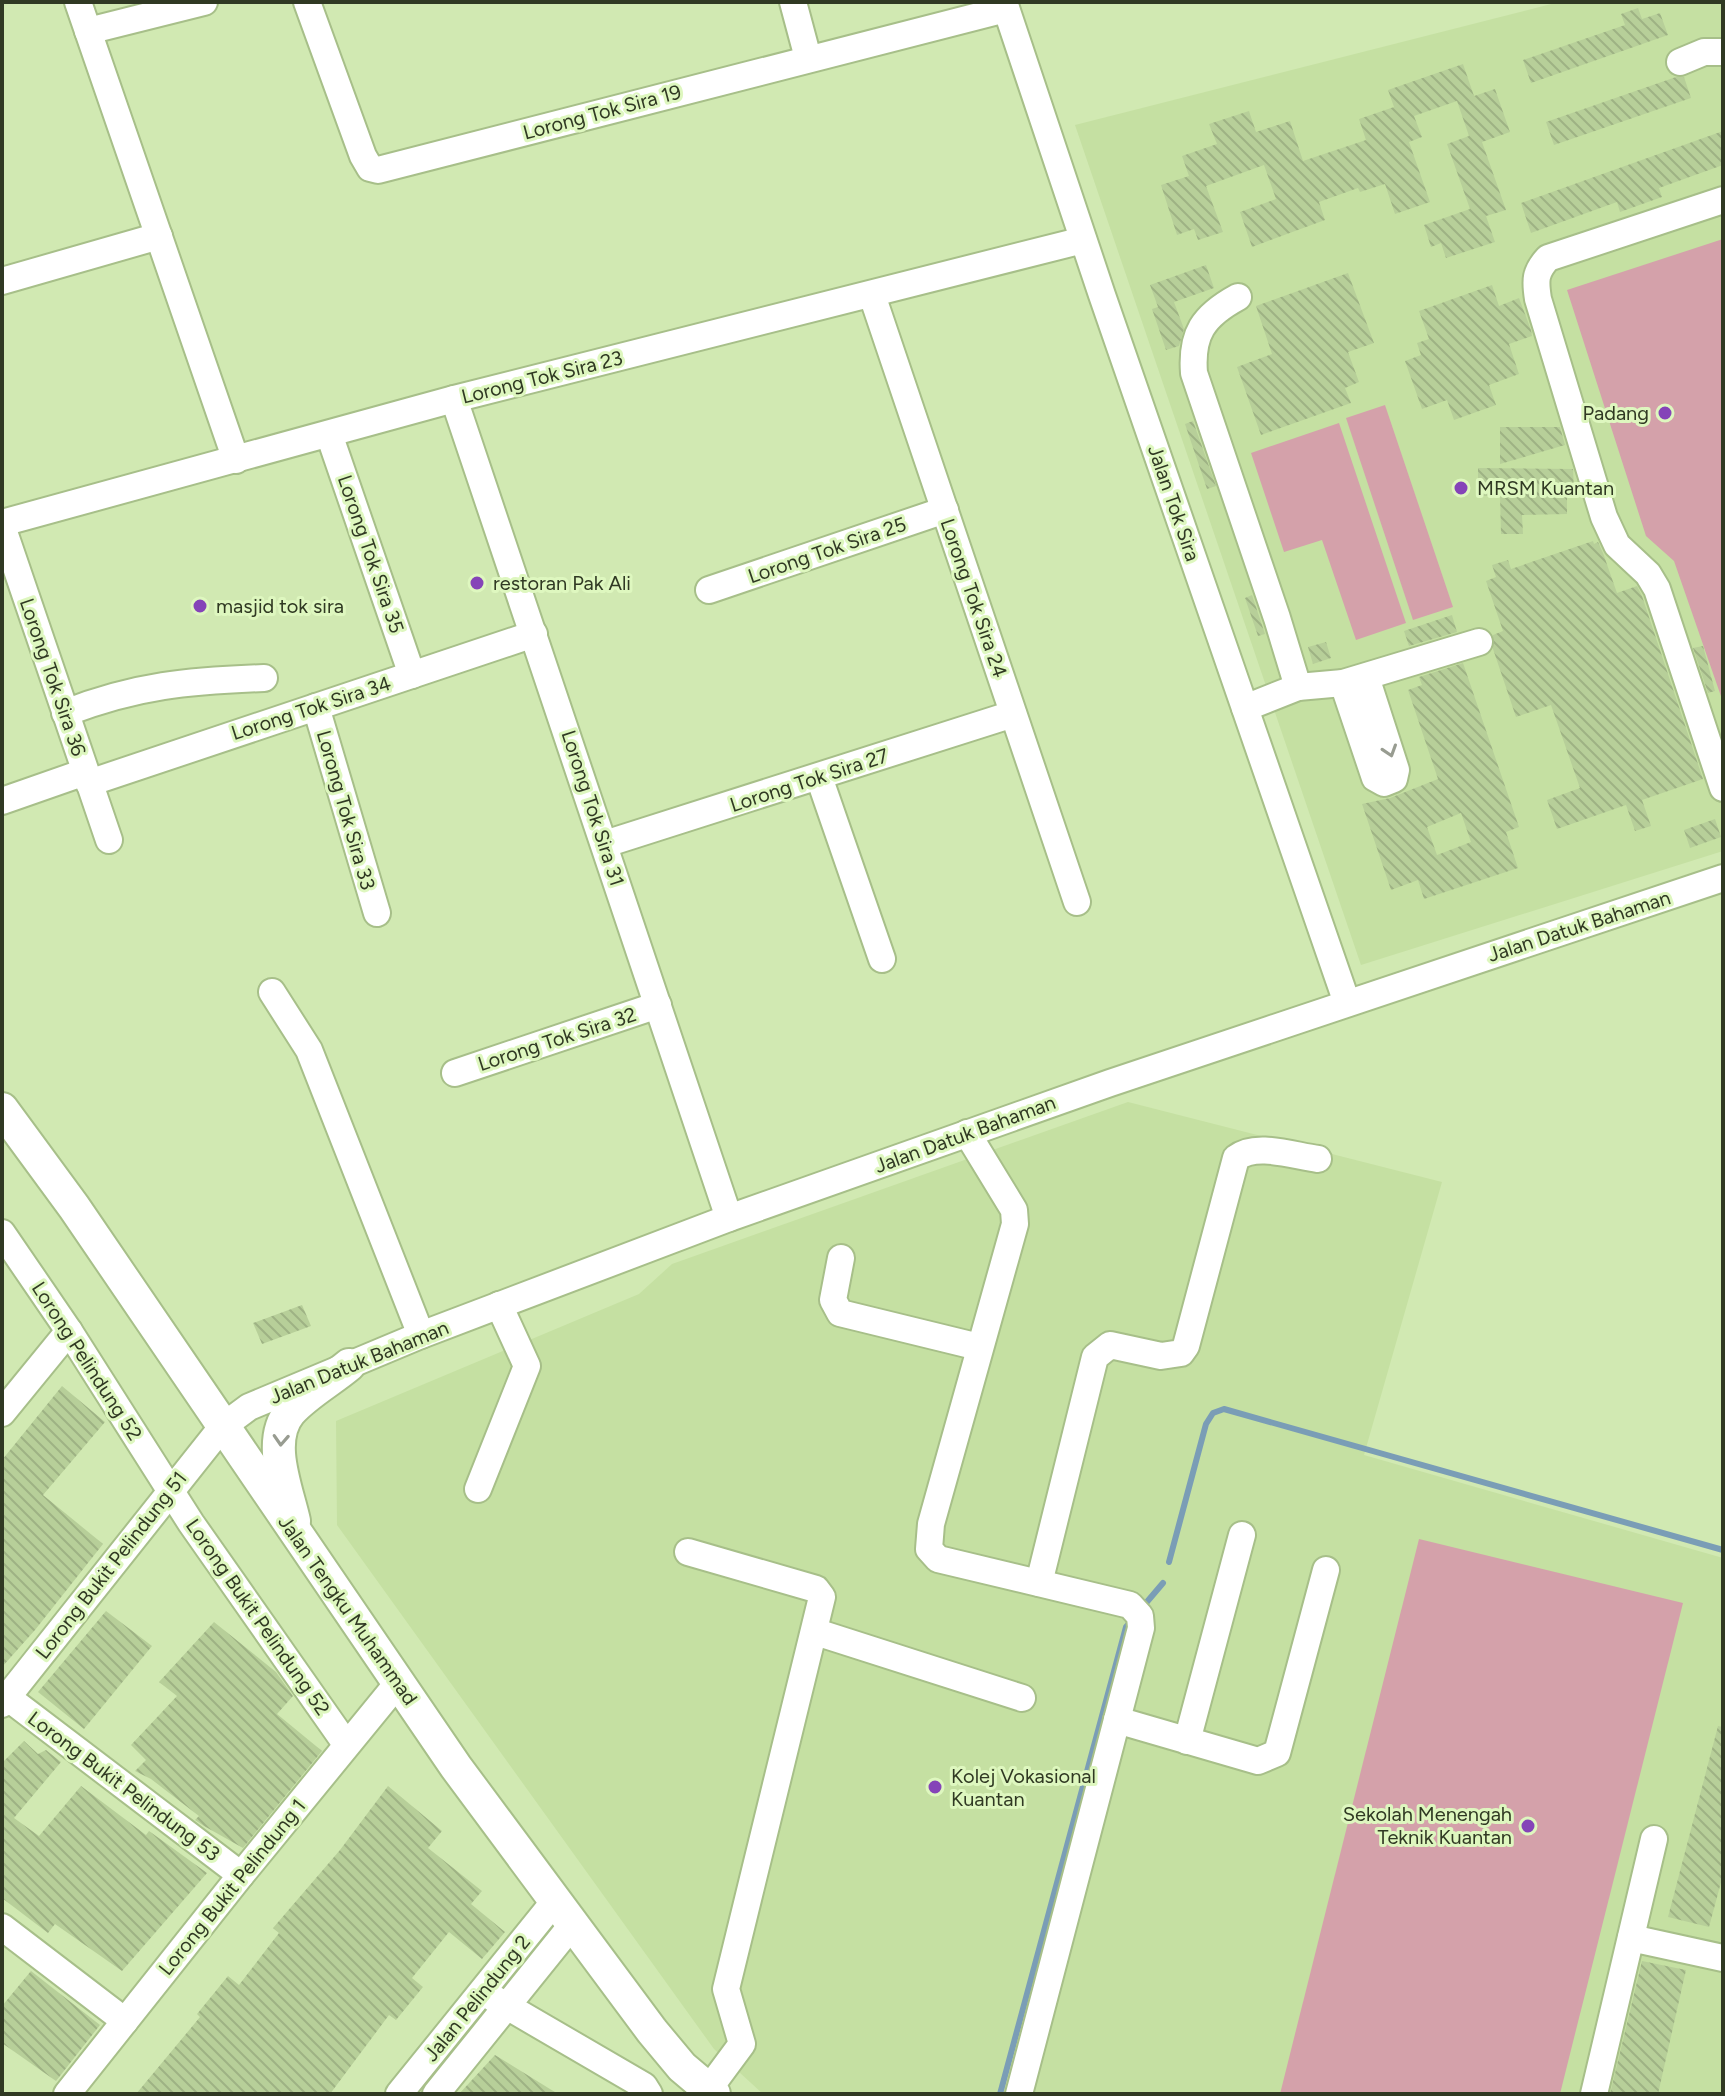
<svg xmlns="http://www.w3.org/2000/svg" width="1725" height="2096" viewBox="0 0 1725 2096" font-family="Figtree,sans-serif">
<defs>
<pattern id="building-back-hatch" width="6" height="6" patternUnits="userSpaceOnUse" patternTransform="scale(2)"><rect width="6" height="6" fill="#b7cf99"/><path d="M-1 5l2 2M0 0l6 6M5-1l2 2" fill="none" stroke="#9eb284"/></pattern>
</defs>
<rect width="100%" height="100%" fill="#d1e9b2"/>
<!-- built -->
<g fill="#c5e0a2">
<polygon points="1559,2 1723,2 1723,851 1361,965 1075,125"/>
<polygon points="1128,1102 1442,1182 1364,1455 1723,1558 1723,2094 763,2094 714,2049 337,1525 336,1421 639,1294 672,1264"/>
</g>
<!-- green -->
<g fill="#d4a1aa">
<polygon points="1723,239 1723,702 1674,561 1646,536 1567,290"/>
<polygon points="1385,405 1453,607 1413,620 1346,418"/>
<polygon points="1339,423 1406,623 1356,640 1322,540 1284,552 1251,453"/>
<polygon points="1419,1539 1683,1603 1560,2094 1280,2094"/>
</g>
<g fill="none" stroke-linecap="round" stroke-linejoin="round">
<!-- stream -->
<g stroke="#7a9db6" stroke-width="6">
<polyline points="1169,1562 1206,1424 1213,1413 1224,1409 1723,1550"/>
<polyline points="1146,1603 1163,1583"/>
<polyline points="1000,2094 1126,1627 1132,1620"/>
</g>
</g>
<!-- building -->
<g fill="url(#building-back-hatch)" fill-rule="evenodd">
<polygon points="1638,8 1642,19 1660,13 1668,35 1531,83 1523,60 1625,25 1621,14"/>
<polygon points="1463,64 1474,96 1495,89 1510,132 1482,142 1506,210 1486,216 1495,242 1446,258 1441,243 1431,247 1424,225 1470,209 1447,144 1469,136 1457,101 1414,116 1422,137 1409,142 1430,202 1395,214 1385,184 1360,192 1358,188 1319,202 1325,220 1252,247 1240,212 1276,199 1264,165 1206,186 1223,232 1198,240 1194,229 1177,235 1161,185 1189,176 1182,156 1217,144 1209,124 1249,111 1256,132 1290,121 1303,161 1366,140 1359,119 1394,107 1388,90"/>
<polygon points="1676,77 1684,77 1691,98 1554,145 1546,122"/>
<polygon points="1723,131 1723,165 1659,188 1662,197 1620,212 1617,202 1531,233 1521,203"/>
<polygon points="1206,265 1214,288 1174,302 1184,329 1179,346 1166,350 1152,309 1158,307 1150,285"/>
<polygon points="1348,273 1374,343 1348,352 1359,382 1345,388 1351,403 1261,435 1237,367 1272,354 1256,306"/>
<polygon points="1492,285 1499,306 1519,298 1531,330 1532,336 1509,344 1519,374 1489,385 1496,405 1454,420 1447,400 1422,409 1405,361 1421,355 1417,343 1429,339 1419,311"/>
<polygon points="1193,421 1216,486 1207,489 1185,424"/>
<polygon points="1500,427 1560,427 1565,445 1500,464"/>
<polygon points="1478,468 1573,469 1574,490 1567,491 1567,514 1522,515 1523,534 1501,534 1500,496 1478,496"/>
<polygon points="1593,541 1594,544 1598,542 1603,553 1617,593 1637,586 1642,596 1703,779 1642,800 1651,826 1635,831 1626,805 1557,829 1547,800 1580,788 1551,705 1516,717 1493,649 1493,635 1503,631 1486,581 1496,577 1492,565 1508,560 1511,569"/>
<polygon points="1252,595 1265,634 1258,636 1245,598"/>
<polygon points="1452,615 1457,632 1409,646 1404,631"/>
<polygon points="1326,642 1331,658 1313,664 1308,647"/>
<polygon points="1703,646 1715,691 1708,693 1693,648"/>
<path d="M1463,663l56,164 -13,5 12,36 -94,31 -6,-19 -27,10 -29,-86 28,-6 48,-19 -30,-89 14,-5 -3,-8zM1461,813l10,29 -34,13 -10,-28z"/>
<polygon points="1715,819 1721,837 1690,848 1684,830"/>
<polygon points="302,1305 311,1326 262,1344 253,1323"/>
<polygon points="62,1386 105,1422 43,1495 103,1544 35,1630 2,1667 2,1460"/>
<polygon points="106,1611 152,1646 84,1729 38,1692"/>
<polygon points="214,1622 276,1672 293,1696 277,1714 322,1751 243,1848 204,1826 195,1820 199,1816 151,1779 135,1771 146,1760 131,1745 177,1696 159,1682"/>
<polygon points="1718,1726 1723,1727 1723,1875 1709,1927 1668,1917"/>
<polygon points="24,1741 38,1754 46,1750 61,1762 14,1818 39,1836 81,1786 146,1835 149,1831 207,1873 122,1971 55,1924 48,1933 2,1898 2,1763"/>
<polygon points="388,1786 442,1831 428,1848 482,1891 471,1904 505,1932 482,1959 449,1932 412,1978 423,1987 396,2020 389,2015 330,2094 136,2094 200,2017 197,2014 228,1976 239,1985 279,1933 273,1928 340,1850"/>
<polygon points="1642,1961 1686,1970 1658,2094 1610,2094"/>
<polygon points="31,1971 100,2025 56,2081 2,2043 2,2006"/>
<polygon points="495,2055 558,2094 459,2094"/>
</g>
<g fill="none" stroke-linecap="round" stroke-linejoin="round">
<!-- minor casing -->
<g stroke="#a7bf89" stroke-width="30">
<g id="minor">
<polyline points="78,2 236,460"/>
<polyline points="307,2 363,156 370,168 378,170 1006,9"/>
<polyline points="793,2 808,58"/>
<polyline points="1004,2 1102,295 1347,1003"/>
<polyline points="88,31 204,2"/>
<polyline points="1680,62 1704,52 1723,52"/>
<path d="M1723,200l-175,58c-13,14 -13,22 -10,41l66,218 13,28 31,29 9,15 66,199"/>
<polyline points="2,281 159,236"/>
<polyline points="872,295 1077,902"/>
<path d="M1238,297c-35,19 -47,37 -44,76l83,245 21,69"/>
<polyline points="454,399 729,1218"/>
<polyline points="329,434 412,675"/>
<polyline points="2,523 454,399 1083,240"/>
<polyline points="2,526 109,840"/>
<polyline points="709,590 945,510"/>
<polyline points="1343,683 1375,778 1384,783 1394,779 1396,770 1366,677"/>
<polyline points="316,707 377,913"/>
<polyline points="1245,708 1298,687 1343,683 1479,642"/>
<path d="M65,713c72,-28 123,-32 199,-35"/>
<polyline points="819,777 882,959"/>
<polyline points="89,783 534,634"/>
<polyline points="2,801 85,772"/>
<polyline points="605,844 1013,714"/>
<polyline points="272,992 309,1050 421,1335"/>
<polyline points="455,1073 658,1005"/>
<polyline points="967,1133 1014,1210 1015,1224 931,1524 929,1549 938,1559 1130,1605 1140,1616 1141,1628 1019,2094"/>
<polyline points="2,1233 69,1331 191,1523 346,1744"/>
<polyline points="841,1258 833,1300 840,1313 979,1347"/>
<polyline points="2,1413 69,1331"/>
<polyline points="478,1489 527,1366 499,1305"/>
<polyline points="688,1552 816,1589 822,1597 726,1989 742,2044 708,2090"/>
<path d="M1039,1583l56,-226 15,-12 51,11 20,-3 5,-7 50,-188c20,-16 58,-2 82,1"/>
<polyline points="816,1632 1022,1698"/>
<polyline points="7,1697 241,1875"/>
<polyline points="2,1704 222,1427 249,1407 421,1335 729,1218 1110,1083 1723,878"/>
<polyline points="1117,1720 1258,1761 1277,1753 1326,1570"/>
<polyline points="1187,1741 1242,1535"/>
<polyline points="2,1927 125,2021"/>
<polyline points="1631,1938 1723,1958"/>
<polyline points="493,1998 644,2086 649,2094"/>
<polyline points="67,2094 241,1875 398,1683"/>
<polyline points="399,2094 554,1902"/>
<polyline points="436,2094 572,1925"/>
<polyline points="1594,2094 1654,1839"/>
</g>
</g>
<!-- major casing -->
<g stroke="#a7bf89" stroke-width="36">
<g id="major">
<polyline points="2,1109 74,1207 456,1767 652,2031 682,2067 714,2094"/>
<path d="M294,1521c-7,-32 -28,-80 -4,-109 16,-18 40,-31 59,-47"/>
</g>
</g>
<!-- minor -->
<use href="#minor" stroke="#fff" stroke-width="26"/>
<!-- major -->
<use href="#major" stroke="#fff" stroke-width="32"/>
</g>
<!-- one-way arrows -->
<defs><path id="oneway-chevron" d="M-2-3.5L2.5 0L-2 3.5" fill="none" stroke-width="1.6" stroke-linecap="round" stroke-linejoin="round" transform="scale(2)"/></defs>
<g stroke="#989c91">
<use href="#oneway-chevron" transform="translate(1390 751) rotate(72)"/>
<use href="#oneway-chevron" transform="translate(281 1440) rotate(93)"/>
</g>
<!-- markers -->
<g fill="#8544b8" stroke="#def7bf" stroke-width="3">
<circle cx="1665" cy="413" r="8"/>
<circle cx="1461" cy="488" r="8"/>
<circle cx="477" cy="583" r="8"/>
<circle cx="200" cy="606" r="8"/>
<circle cx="935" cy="1787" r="8"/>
<circle cx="1528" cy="1826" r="8"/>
</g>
<g text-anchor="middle" stroke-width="6" stroke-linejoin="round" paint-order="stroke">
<!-- street labels -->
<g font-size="20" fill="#303923" stroke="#def7bf">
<text transform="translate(602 112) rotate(-15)" y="7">Lorong Tok Sira 19</text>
<text transform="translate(542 377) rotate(-14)" y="7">Lorong Tok Sira 23</text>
<text transform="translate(1174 503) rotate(71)" y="7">Jalan Tok Sira</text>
<text transform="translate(827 550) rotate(-19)" y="7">Lorong Tok Sira 25</text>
<text transform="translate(371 554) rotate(71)" y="7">Lorong Tok Sira 35</text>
<text transform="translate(974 598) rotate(71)" y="7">Lorong Tok Sira 24</text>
<text transform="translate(53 677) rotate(71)" y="7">Lorong Tok Sira 36</text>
<text transform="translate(311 708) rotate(-18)" y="7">Lorong Tok Sira 34</text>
<text transform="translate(809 780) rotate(-18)" y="7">Lorong Tok Sira 27</text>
<text transform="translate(593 808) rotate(72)" y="7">Lorong Tok Sira 31</text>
<text transform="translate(346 810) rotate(74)" y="7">Lorong Tok Sira 33</text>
<text transform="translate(1579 926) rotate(-18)" y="7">Jalan Datuk Bahaman</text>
<text transform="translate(557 1039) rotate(-18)" y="7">Lorong Tok Sira 32</text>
<text transform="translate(965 1134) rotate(-20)" y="7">Jalan Datuk Bahaman</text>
<text transform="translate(87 1361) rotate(57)" y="7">Lorong Pelindung 52</text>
<text transform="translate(359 1362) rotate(-22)" y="7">Jalan Datuk Bahaman</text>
<text transform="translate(111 1565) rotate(-52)" y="7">Lorong Bukit Pelindung 51</text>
<text transform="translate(348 1610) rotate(55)" y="7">Jalan Tengku Muhammad</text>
<text transform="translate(258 1617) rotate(55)" y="7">Lorong Bukit Pelindung 52</text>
<text transform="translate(124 1786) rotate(37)" y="7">Lorong Bukit Pelindung 53</text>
<text transform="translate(232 1887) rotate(-51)" y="7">Lorong Bukit Pelindung 1</text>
<text transform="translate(477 1998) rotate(-51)" y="7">Jalan Pelindung 2</text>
</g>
<!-- poi labels -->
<g font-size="20" fill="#303923" stroke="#def7bf" text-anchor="start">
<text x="1649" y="420" text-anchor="end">Padang</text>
<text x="1477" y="495">MRSM Kuantan</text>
<text x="493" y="590">restoran Pak Ali</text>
<text x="216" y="613">masjid tok sira</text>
<text x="951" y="1783">Kolej Vokasional<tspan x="951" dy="23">Kuantan</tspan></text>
<text x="1512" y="1821" text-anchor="end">Sekolah Menengah<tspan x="1512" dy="23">Teknik Kuantan</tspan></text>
</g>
</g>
<!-- border -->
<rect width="1725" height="2096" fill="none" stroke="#303923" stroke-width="8"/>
</svg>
